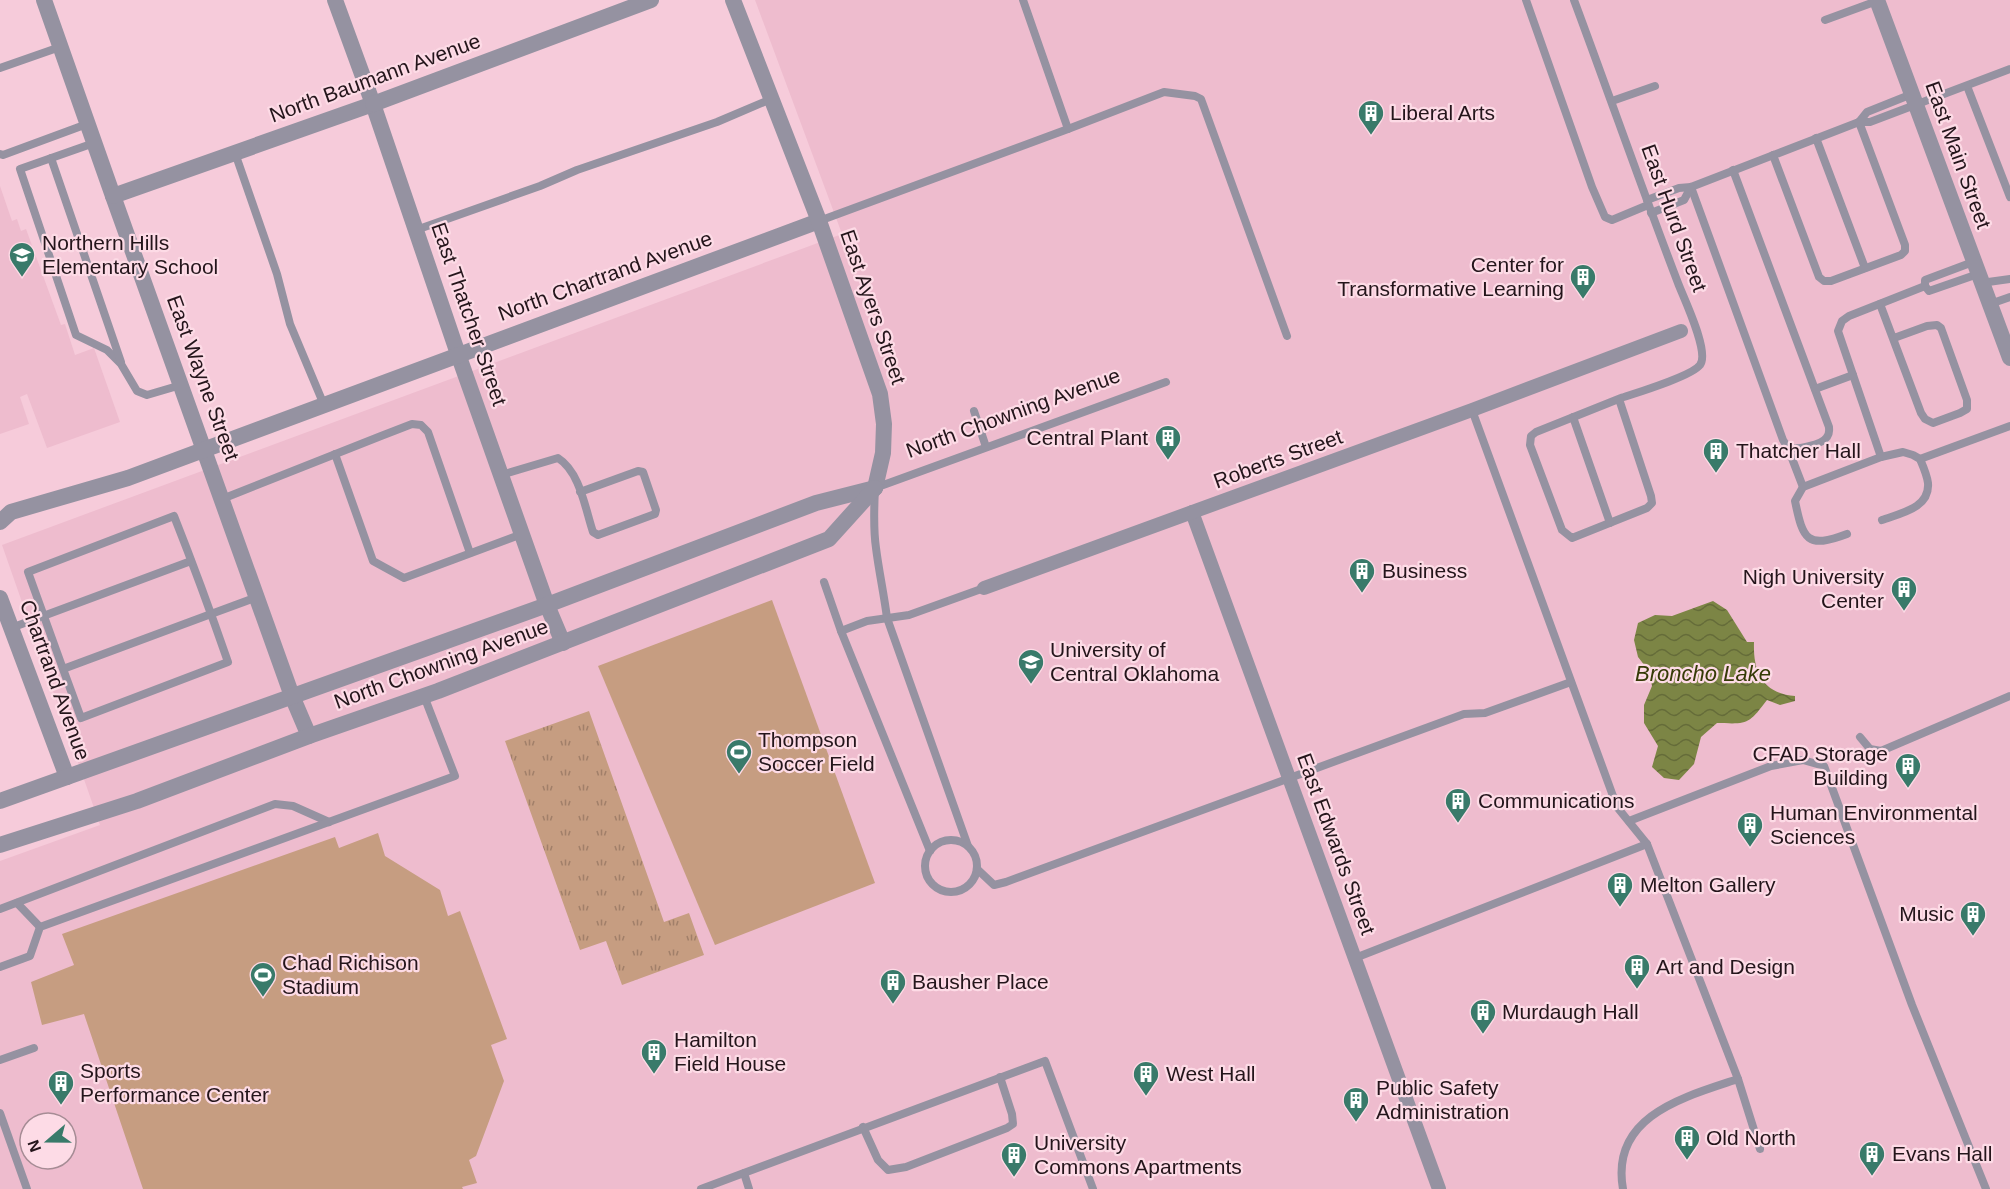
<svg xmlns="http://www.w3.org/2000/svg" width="2010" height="1189" viewBox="0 0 2010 1189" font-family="Helvetica,sans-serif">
<defs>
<pattern id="park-tufts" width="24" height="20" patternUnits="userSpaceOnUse" patternTransform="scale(1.5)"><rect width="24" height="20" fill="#c69d81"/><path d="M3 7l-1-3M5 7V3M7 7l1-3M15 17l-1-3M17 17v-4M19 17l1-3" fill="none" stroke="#a17f69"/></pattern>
<pattern id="water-waves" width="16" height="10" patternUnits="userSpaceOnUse" patternTransform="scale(1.5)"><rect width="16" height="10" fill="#7c8545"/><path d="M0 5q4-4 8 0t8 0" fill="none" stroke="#656c39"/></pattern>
</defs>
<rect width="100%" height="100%" fill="#f6cbda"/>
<!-- built -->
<g fill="#eebcce" fill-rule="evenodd">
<path d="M755,0h1255v1189h-2010v-328l100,-36 -98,-280 840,-311zM30,1123h36v36h-36z"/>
<polygon points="0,186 12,221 17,219 21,231 26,229 61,325 65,324 75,355 94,348 120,422 47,448 27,394 20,397 29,424 0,434"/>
</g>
<!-- grass -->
<g fill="#c69d81">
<polygon points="772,600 875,883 715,945 598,666"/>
<polygon points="378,833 385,856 440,890 448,916 460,911 507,1039 491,1045 504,1081 476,1156 469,1160 477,1183 462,1187 463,1189 143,1189 84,1014 42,1025 31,982 74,965 62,934 335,837 339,848"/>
</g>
<!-- park -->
<polygon fill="url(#park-tufts)" points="589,711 664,922 689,913 704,955 622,985 606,941 580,950 505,741"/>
<!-- water -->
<path fill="url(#water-waves)" d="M1713,601l14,9 20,32h7c-1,30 8,51 41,54v5l-15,4 -13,-5c-19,25 -19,24 -50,23l-16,14 -7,27 -15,16 -15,-2 -12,-11 6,-21 -14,-23v-18l8,-19 -3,-15 -11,-14 -4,-17 4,-17 17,-8 17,1z"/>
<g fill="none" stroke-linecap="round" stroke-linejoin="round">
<!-- service -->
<g stroke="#9592a1" stroke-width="8">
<polyline points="1023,0 1068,129"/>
<polyline points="1526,0 1592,187 1605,217 1612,220 1648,205"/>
<path d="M1574,0c35,94 68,189 104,283 6,16 32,69 22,82 -8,11 -64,28 -79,33 -28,11 -57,23 -85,34l-5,4 -1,9 32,85 10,8 75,-30 5,-5 -1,-7 -32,-97"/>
<polyline points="1825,20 1877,1"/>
<polyline points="0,68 60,47"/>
<polyline points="1967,86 2010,197"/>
<polyline points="1612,101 1655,86"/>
<polyline points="1859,122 1867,112 1912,94"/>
<polyline points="1816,138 1865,268"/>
<polyline points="94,143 20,169 76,335 107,350 121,364 137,391 147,395 181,385"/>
<polyline points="235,153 277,274 290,324 324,405"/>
<polyline points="0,154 3,155 87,124"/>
<polyline points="1773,155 1819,277 1824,281 1831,281 1901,255 1905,251 1905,245 1859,122"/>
<polyline points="51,158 121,362"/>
<path d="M1691,187l92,253 5,8c9,2 34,-3 39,-11 3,-4 2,-6 2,-10l-96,-257"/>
<polyline points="1647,200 1679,188 1691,187 1859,122 1870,122 2010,69"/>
<polyline points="1651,213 1684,200 1691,187"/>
<polyline points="819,221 1068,129 1164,92 1195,96 1201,99 1287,336"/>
<polyline points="416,230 540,186 577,170 717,122 771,99"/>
<polyline points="1981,283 2010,279"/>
<polyline points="1925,286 1929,291 1978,274"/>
<polyline points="1880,304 1921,413 1925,419 1933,423 1960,413 1967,409 1967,400 1941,328 1937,325 1927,326 1894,338"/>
<polyline points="1990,304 2010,297"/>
<polyline points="1815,389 1853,375"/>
<polyline points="1472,410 1617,807 1647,844 1738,1079 1760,1149"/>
<polyline points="974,411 986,447"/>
<polyline points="1573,417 1610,523"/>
<polyline points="1788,448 1803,487"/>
<polyline points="335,454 373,561 404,578 522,534"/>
<polyline points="1881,457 1838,331 1842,321 1849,316 1925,286 1925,280 1973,262"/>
<polyline points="1920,459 2010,426"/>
<path d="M501,475l57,-17c22,14 27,50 35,74l5,3 57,-21 1,-4 -13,-38 -5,-1 -58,21"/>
<polyline points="222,499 381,436 412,424 421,425 428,432 470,553"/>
<path d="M1847,534c-40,15 -44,6 -52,-33l8,-14 78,-30 22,-5 10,3 7,4c3,7 7,16 8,24 2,25 -27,30 -46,37"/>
<polyline points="824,582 841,631 930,851"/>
<polyline points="11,628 191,561"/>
<polyline points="841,631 867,621 909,615 984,588"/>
<path d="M63,669l18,49 147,-56c-17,-49 -35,-98 -54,-146l-146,56 35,97 148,-55 46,-17"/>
<polyline points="1860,737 1870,749 1881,751 2010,696"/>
<polyline points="1629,821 1771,766 1803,760 1824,766 1912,1005 1986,1189"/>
<circle cx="951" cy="866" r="26"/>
<path d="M968,846l-81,-228c-3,-24 -8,-46 -11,-70 -3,-20 -2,-40 -1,-60l291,-106"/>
<polyline points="977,869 994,885 1006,882 1464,714 1485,713 1571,682"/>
<polyline points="17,903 40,927"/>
<polyline points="0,909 275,804 293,806 329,822"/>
<polyline points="1355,958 1647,844"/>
<polyline points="0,967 30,956 40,927 455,776 424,696"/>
<polyline points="0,1060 34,1048"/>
<polyline points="0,1113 27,1189"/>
<polyline points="863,1127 878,1160 888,1170 906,1167 1007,1128 1013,1124 1012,1114 1000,1077"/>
<polyline points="744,1173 749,1189"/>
<polyline points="701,1189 1045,1061 1093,1189"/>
<path d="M1623,1189c-13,-73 61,-92 115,-110"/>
</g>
<!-- pedestrian -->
<g stroke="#9592a1" stroke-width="14">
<polyline points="1192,512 1439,1189"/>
<polyline points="984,588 1472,410 1681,331"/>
</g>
<!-- minor -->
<g stroke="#9592a1" stroke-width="16">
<polyline points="44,0 113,196 292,696 309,736"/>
<polyline points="335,0 373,104 458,354 547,605 563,643"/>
<polyline points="1877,0 2010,358"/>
<polyline points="113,196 373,104"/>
<polyline points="0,522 11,512 128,478 819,221"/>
<polyline points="0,598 67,777"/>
</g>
<!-- tertiary -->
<g stroke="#9592a1" stroke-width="16">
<polyline points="733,0 819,221 880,394 884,424 883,453 875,488"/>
<polyline points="373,104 651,0"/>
<polyline points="0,801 547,605 816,503 875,488"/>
<polyline points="0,845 137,801 309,736 438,691 829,539 875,488"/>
</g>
</g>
<!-- icons -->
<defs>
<g id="building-pin" transform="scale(1.35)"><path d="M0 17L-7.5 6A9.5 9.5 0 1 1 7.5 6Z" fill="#397a6a" stroke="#fddbe6"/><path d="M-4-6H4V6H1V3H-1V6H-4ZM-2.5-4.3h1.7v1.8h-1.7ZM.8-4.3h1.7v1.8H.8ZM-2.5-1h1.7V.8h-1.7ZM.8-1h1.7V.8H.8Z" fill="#fff"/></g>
<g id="school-pin" transform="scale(1.35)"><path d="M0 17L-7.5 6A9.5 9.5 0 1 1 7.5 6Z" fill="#397a6a" stroke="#fddbe6"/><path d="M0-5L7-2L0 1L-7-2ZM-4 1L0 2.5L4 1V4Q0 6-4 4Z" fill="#fff"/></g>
<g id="university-pin" transform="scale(1.35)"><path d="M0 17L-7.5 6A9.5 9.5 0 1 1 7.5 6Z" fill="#397a6a" stroke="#fddbe6"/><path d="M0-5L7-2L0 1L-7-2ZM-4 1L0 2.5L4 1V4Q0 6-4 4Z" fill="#fff"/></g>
<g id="stadium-pin" transform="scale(1.35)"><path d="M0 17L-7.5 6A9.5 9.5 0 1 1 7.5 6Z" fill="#397a6a" stroke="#fddbe6"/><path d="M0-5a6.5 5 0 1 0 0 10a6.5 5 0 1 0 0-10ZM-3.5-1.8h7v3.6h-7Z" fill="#fff"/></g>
</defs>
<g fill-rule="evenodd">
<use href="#building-pin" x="1371" y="113"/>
<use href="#school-pin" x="22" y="255"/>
<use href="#building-pin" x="1583" y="277"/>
<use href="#building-pin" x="1168" y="438"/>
<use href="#building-pin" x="1716" y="451"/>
<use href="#building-pin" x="1362" y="571"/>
<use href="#building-pin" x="1904" y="589"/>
<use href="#university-pin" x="1031" y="662"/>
<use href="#stadium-pin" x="739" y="752"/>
<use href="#building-pin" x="1908" y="766"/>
<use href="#building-pin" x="1458" y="801"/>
<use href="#building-pin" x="1750" y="825"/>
<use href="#building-pin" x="1620" y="885"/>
<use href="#building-pin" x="1973" y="914"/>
<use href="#building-pin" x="1637" y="967"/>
<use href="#stadium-pin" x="263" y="975"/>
<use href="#building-pin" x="893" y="982"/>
<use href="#building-pin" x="1483" y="1012"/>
<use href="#building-pin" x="654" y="1052"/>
<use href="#building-pin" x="1146" y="1074"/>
<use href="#building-pin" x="61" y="1083"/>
<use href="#building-pin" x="1356" y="1100"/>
<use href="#building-pin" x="1687" y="1138"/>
<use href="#building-pin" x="1872" y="1154"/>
<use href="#building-pin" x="1014" y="1155"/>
</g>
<g text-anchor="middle" stroke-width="4.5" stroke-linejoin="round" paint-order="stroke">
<!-- street labels -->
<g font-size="21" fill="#24151b" stroke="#fddbe6">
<text transform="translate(375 78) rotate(-20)" y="7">North Baumann Avenue</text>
<text transform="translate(1958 155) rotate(70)" y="7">East Main Street</text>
<text transform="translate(1674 218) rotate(70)" y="7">East Hurd Street</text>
<text transform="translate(605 276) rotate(-20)" y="7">North Chartrand Avenue</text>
<text transform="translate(873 307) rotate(71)" y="7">East Ayers Street</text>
<text transform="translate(469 314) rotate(71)" y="7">East Thatcher Street</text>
<text transform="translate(203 378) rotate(70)" y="7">East Wayne Street</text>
<text transform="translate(1013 413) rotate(-20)" y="7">North Chowning Avenue</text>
<text transform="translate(1278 459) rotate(-20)" y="7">Roberts Street</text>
<text transform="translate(441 664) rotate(-20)" y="7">North Chowning Avenue</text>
<text transform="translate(55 680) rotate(70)" y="7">Chartrand Avenue</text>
<text transform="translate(1336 844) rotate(70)" y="7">East Edwards Street</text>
</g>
<!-- poi labels -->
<g font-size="21" fill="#24151b" stroke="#fddbe6" text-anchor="start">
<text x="1390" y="120">Liberal Arts</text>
<text x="42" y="250">Northern Hills<tspan x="42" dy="24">Elementary School</tspan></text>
<text x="1564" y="272" text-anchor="end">Center for<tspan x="1564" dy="24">Transformative Learning</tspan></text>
<text x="1148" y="445" text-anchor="end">Central Plant</text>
<text x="1736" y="458">Thatcher Hall</text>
<text x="1382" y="578">Business</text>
<text x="1884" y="584" text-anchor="end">Nigh University<tspan x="1884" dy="24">Center</tspan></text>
<text x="1050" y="657">University of<tspan x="1050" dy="24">Central Oklahoma</tspan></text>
<text x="758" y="747">Thompson<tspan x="758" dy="24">Soccer Field</tspan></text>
<text x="1888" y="761" text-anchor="end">CFAD Storage<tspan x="1888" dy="24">Building</tspan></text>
<text x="1478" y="808">Communications</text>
<text x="1770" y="820">Human Environmental<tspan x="1770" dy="24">Sciences</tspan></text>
<text x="1640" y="892">Melton Gallery</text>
<text x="1954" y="921" text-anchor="end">Music</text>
<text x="282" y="970">Chad Richison<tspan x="282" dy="24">Stadium</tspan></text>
<text x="1656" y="974">Art and Design</text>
<text x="912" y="989">Bausher Place</text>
<text x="1502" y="1019">Murdaugh Hall</text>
<text x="674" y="1047">Hamilton<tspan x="674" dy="24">Field House</tspan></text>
<text x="80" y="1078">Sports<tspan x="80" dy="24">Performance Center</tspan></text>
<text x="1166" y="1081">West Hall</text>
<text x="1376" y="1095">Public Safety<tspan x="1376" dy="24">Administration</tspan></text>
<text x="1706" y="1145">Old North</text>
<text x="1034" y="1150">University<tspan x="1034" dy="24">Commons Apartments</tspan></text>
<text x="1892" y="1161">Evans Hall</text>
</g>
<!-- water labels -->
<g font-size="22" font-style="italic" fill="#353a06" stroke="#fddbe6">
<text x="1703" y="681">Broncho Lake</text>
</g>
</g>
<!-- north arrow -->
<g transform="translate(48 1141) rotate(250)"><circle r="28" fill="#fddbe6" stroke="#a68c95" stroke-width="1.5"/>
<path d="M0-4.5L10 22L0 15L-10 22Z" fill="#397a6a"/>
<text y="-9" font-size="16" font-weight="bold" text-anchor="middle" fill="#24151b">N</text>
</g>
</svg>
